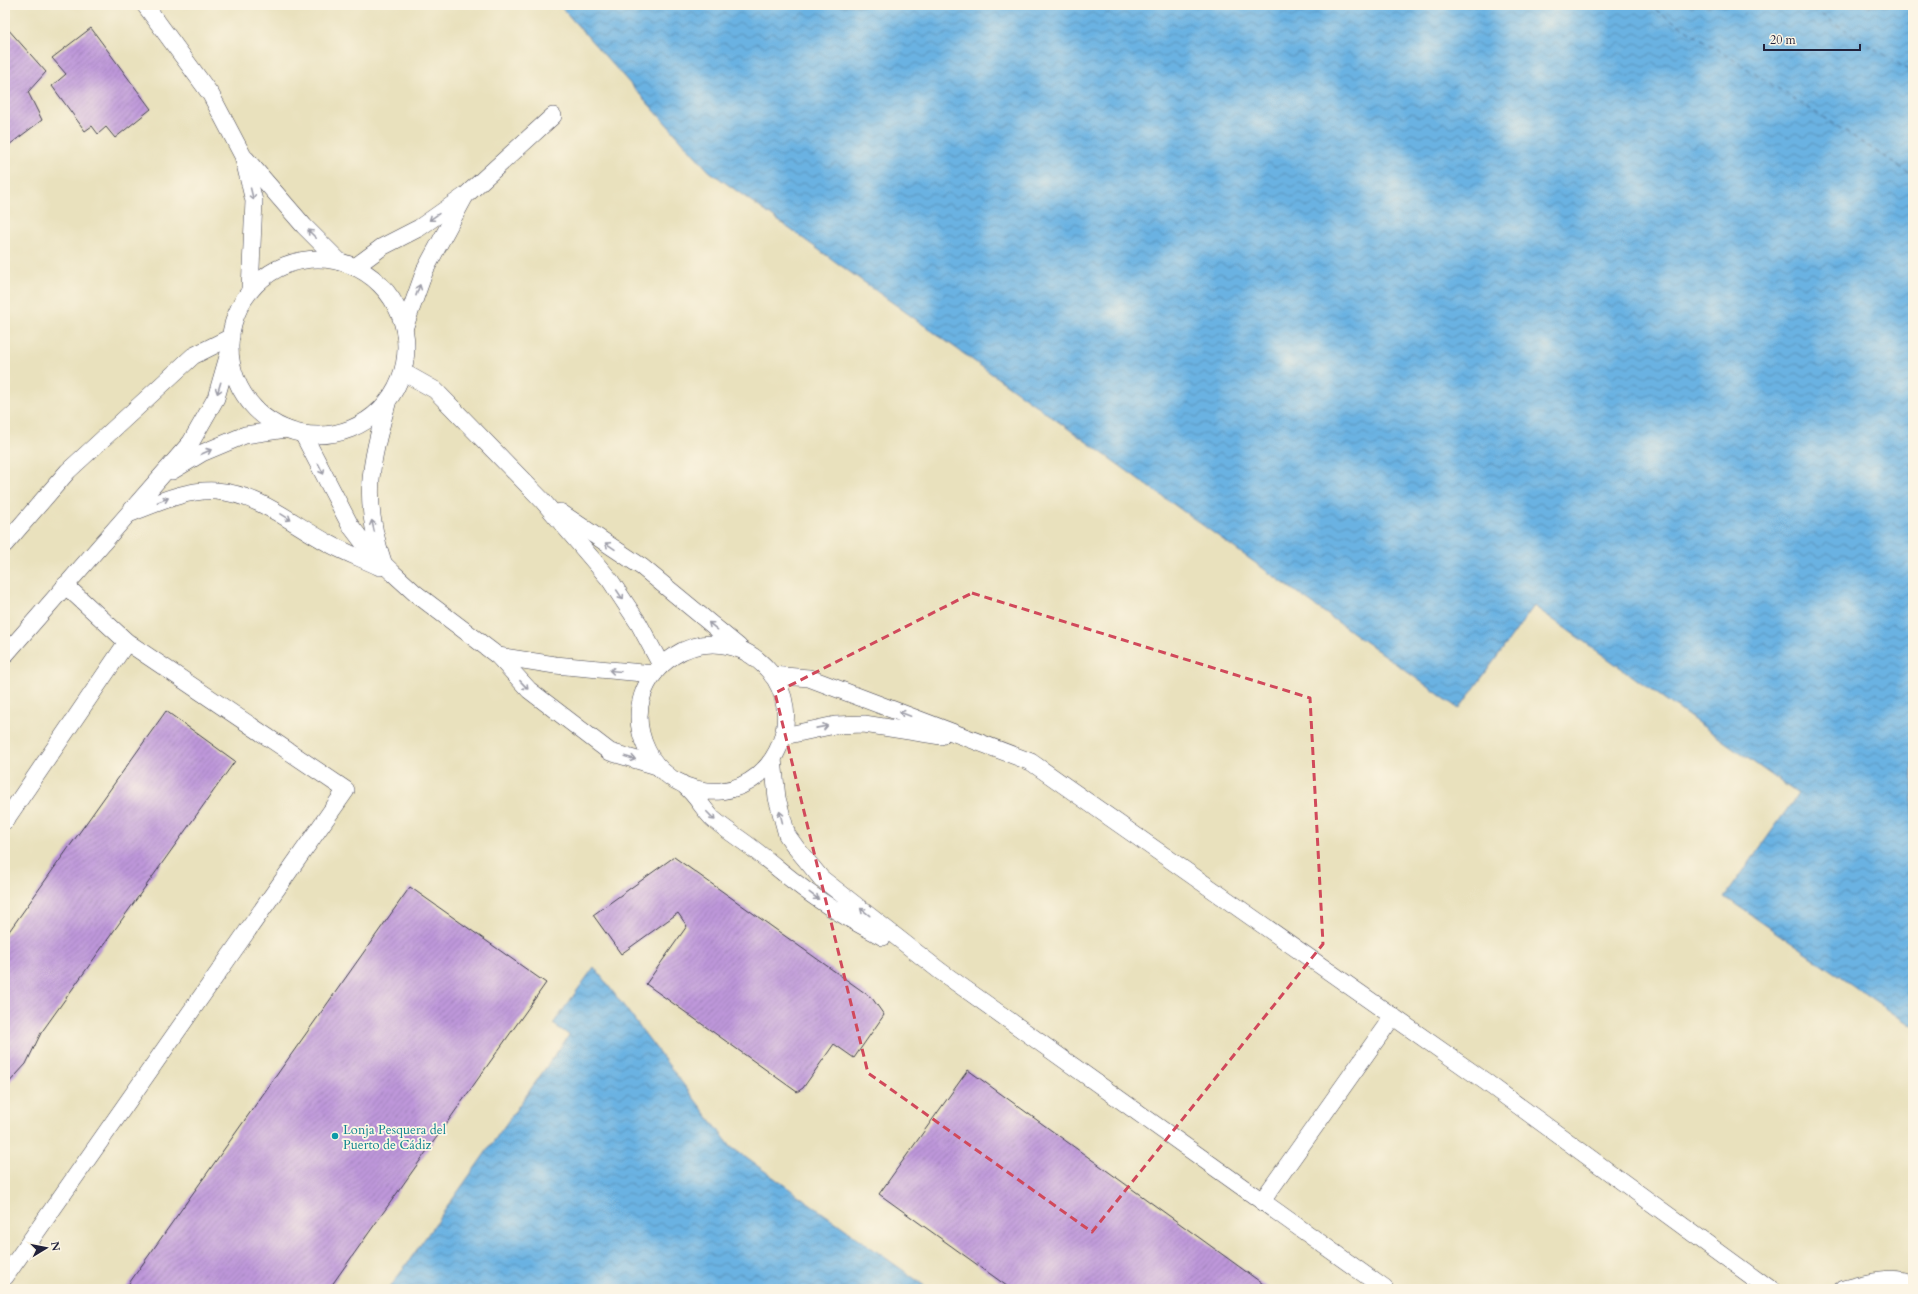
<svg xmlns="http://www.w3.org/2000/svg" width="1918" height="1294" viewBox="0 0 1918 1294" font-family="Cardo,serif">
<defs>
<pattern id="water-waves" width="16" height="10" patternUnits="userSpaceOnUse"><rect width="16" height="10" fill="#6bb2e2"/><path d="M0 5q4-4 8 0t8 0" fill="none" stroke="#5890b8"/></pattern>
<pattern id="building-hatch" width="6" height="6" patternUnits="userSpaceOnUse"><rect width="6" height="6" fill="#be97da"/><path d="M-1 1l2-2M0 6l6-6M5 7l2-2" fill="none" stroke="#9a7bb2"/></pattern>
</defs>
<rect width="100%" height="100%" fill="#fcf5e5"/>
<filter id="ink" filterUnits="userSpaceOnUse"><feTurbulence type="fractalNoise" baseFrequency=".025" numOctaves="2"/><feDisplacementMap in="SourceGraphic" scale="8" xChannelSelector="R" yChannelSelector="G"/><feConvolveMatrix kernelMatrix="1 2 1 2 8 2 1 2 1" color-interpolation-filters="sRGB"/></filter>
<filter id="wash" filterUnits="userSpaceOnUse"><feTurbulence type="fractalNoise" baseFrequency=".012" numOctaves="4" result="noise"/><feDisplacementMap in="SourceGraphic" scale="16" xChannelSelector="R" yChannelSelector="G"/><feGaussianBlur stdDeviation="0.9" result="paint"/><feColorMatrix in="noise" values="0 0 0 0 0 0 0 0 0 0 0 0 0 0 0 0 0 1.4 0 .05"/><feComposite in="paint" operator="in"/></filter>
<g filter="url(#wash)">
<rect width="100%" height="100%" fill="#e9e1bd"/>
<!-- water -->
<g fill="url(#water-waves)" stroke="#466a8e">
<polygon points="559,5 1913,5 1913,1027 1725,897 1798,794 1534,606 1459,709 709,171"/>
<polygon points="594,967 731,1147 929,1289 389,1289 569,1035 553,1024"/>
</g>
<g fill="none" stroke-linecap="round" stroke-linejoin="round">
<!-- ferry -->
<g stroke="#3c5475" stroke-width="1" stroke-dasharray="5 4" stroke-linecap="butt">
<polyline points="1648,5 1913,175"/>
<polyline points="1806,5 1913,73"/>
</g>
</g>
<g id="blocks">
<!-- building -->
<g fill="url(#building-hatch)">
<polygon points="7,28 46,72 28,92 42,120 5,148 5,30"/>
<polygon points="91,28 151,109 115,138 106,127 98,134 92,126 85,131 52,86 66,74 52,58"/>
<polygon points="166,711 235,761 41,1033 26,1064 5,1087 5,937"/>
<polygon points="674,857 872,998 884,1015 854,1058 834,1044 803,1088 797,1092 646,984 687,926 678,913 621,954 593,915"/>
<polygon points="410,887 546,983 329,1289 125,1289"/>
<polygon points="968,1070 1270,1289 1011,1289 879,1194"/>
</g>
</g>
</g>
<g filter="url(#ink)">
<use href="#blocks" fill-opacity="0" stroke="#403f4e" stroke-width="1"/>
<g fill="none" stroke-linecap="round" stroke-linejoin="round">
<!-- lane casing -->
<g stroke="#403f4e" stroke-width="18">
<g id="lane">
<polyline points="145,5 211,95 243,156 254,201 250,290"/>
<polyline points="246,159 304,226 340,262"/>
<circle cx="318" cy="347" r="88"/>
<polyline points="355,267 382,247 419,228 466,195 553,116"/>
<polyline points="405,326 425,270 464,198"/>
<polyline points="403,372 435,390 542,500 610,580 639,624 661,665"/>
<polyline points="303,434 350,525 369,550 393,573 415,593 498,656 529,690 610,752 657,766"/>
<polyline points="172,471 202,453 245,435 286,429"/>
<polyline points="560,512 642,567 739,647"/>
<path d="M131,513c26,-10 56,-24 85,-22 43,3 75,32 112,52 16,9 35,16 52,24"/>
<polyline points="5,544 68,471 193,356 231,337"/>
<path d="M383,562c-21,-62 -13,-97 4,-158"/>
<polyline points="5,655 191,442 216,398 229,353"/>
<polyline points="498,656 555,665 654,674"/>
<polyline points="772,675 809,678 1031,762 1486,1082 1769,1289"/>
<polyline points="784,736 835,725 864,724 941,736"/>
<polyline points="773,759 777,798 787,835 797,849 821,878 940,971 1385,1289"/>
<path d="M686,786c11,4 23,6 35,5 56,-6 85,-77 48,-120 -57,-66 -159,1 -122,79 5,11 13,20 23,27 4,4 11,5 15,9 11,9 18,23 28,33 13,11 29,21 43,32 22,17 44,37 68,52 19,13 39,23 59,34"/>
<polyline points="5,821 127,642"/>
<polyline points="1262,1201 1393,1016"/>
<polyline points="5,1277 346,790 127,642 65,585"/>
<path d="M1844,1289c18,-5 52,-15 69,-3"/>
</g>
</g>
<!-- lane -->
<use href="#lane" stroke="#fff" stroke-width="17"/>
</g>
<!-- one-way arrows -->
<defs><path id="oneway-shaft" d="M-6 0H5M1.5-3L5.5 0L1.5 3" fill="none" stroke-width="1.6" stroke-linecap="round" stroke-linejoin="round"/></defs>
<g stroke="#9c9ca7">
<use href="#oneway-shaft" transform="translate(252 194) rotate(76)"/>
<use href="#oneway-shaft" transform="translate(434 217) rotate(145)"/>
<use href="#oneway-shaft" transform="translate(312 234) rotate(-135)"/>
<use href="#oneway-shaft" transform="translate(418 290) rotate(-70)"/>
<use href="#oneway-shaft" transform="translate(219 388) rotate(107)"/>
<use href="#oneway-shaft" transform="translate(206 452) rotate(-24)"/>
<use href="#oneway-shaft" transform="translate(321 469) rotate(63)"/>
<use href="#oneway-shaft" transform="translate(163 500) rotate(-21)"/>
<use href="#oneway-shaft" transform="translate(286 517) rotate(32)"/>
<use href="#oneway-shaft" transform="translate(373 526) rotate(-103)"/>
<use href="#oneway-shaft" transform="translate(610 546) rotate(-146)"/>
<use href="#oneway-shaft" transform="translate(620 595) rotate(56)"/>
<use href="#oneway-shaft" transform="translate(713 626) rotate(-141)"/>
<use href="#oneway-shaft" transform="translate(615 671) rotate(-175)"/>
<use href="#oneway-shaft" transform="translate(524 685) rotate(47)"/>
<use href="#oneway-shaft" transform="translate(905 714) rotate(-159)"/>
<use href="#oneway-shaft" transform="translate(822 727) rotate(-11)"/>
<use href="#oneway-shaft" transform="translate(630 758) rotate(16)"/>
<use href="#oneway-shaft" transform="translate(711 816) rotate(46)"/>
<use href="#oneway-shaft" transform="translate(781 817) rotate(-104)"/>
<use href="#oneway-shaft" transform="translate(814 896) rotate(37)"/>
<use href="#oneway-shaft" transform="translate(865 912) rotate(-142)"/>
</g>
</g>
<!-- marked area -->
<path fill="none" stroke="#d1495b" stroke-width="3" stroke-dasharray="8 5" stroke-linejoin="round" d="M972,593l338,105 13,246 -231,288 -224,-159 -93,-380z"/>
<!-- markers -->
<circle fill="#0f9aa8" stroke="#fcf5e5" stroke-width="1.5" cx="335" cy="1136" r="4"/>
<g text-anchor="middle" stroke-width="3.5" stroke-linejoin="round" paint-order="stroke">
<!-- culture labels -->
<g font-size="13" fill="#0d838f" stroke="#fcf5e5" text-anchor="start">
<text x="343" y="1134">Lonja Pesquera del<tspan x="343" dy="15">Puerto de Cádiz</tspan></text>
</g>
</g>
<!-- margin -->
<rect width="1918" height="1294" fill="none" stroke="#fcf5e5" stroke-width="20"/>
<!-- north arrow -->
<g transform="translate(46 1248) rotate(80)" stroke="#fcf5e5" stroke-width="3" paint-order="stroke">
<path d="M0-3L7 15L0 10L-7 15Z" fill="#22223b"/>
<text y="-6" font-size="11" font-weight="bold" text-anchor="middle" fill="#22223b">N</text>
</g>
<!-- scale -->
<path d="M1764 44v6h96v-6" fill="none" stroke="#22223b" stroke-width="2"/>
<text x="1770" y="44" font-size="12" fill="#22223b" stroke="#fcf5e5" stroke-width="3" paint-order="stroke">20 m</text>
</svg>
